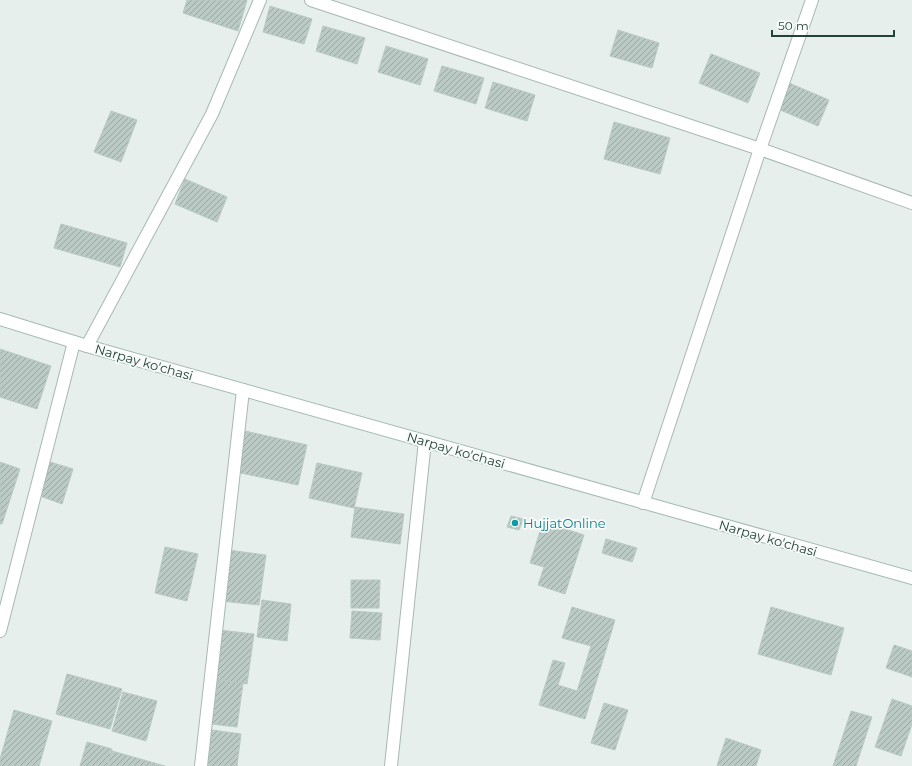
<svg xmlns="http://www.w3.org/2000/svg" width="912" height="766" viewBox="0 0 912 766" font-family="Montserrat,sans-serif">
<defs>
<pattern id="building-hatch" width="6" height="6" patternUnits="userSpaceOnUse"><rect width="6" height="6" fill="#bbcac4"/><path d="M-1 1l2-2M0 6l6-6M5 7l2-2" fill="none" stroke="#98a6a0"/></pattern>
</defs>
<rect width="100%" height="100%" fill="#e6efeb"/>
<!-- building -->
<g fill="url(#building-hatch)" stroke="#b8c9c2">
<polygon points="187,0 247,0 238,31 183,13"/>
<polygon points="270,6 312,19 304,44 263,32"/>
<polygon points="323,26 365,38 357,64 316,51"/>
<polygon points="618,30 659,43 652,68 610,56"/>
<polygon points="386,46 428,59 420,85 378,72"/>
<polygon points="711,54 760,73 748,103 699,83"/>
<polygon points="442,66 484,78 476,104 434,91"/>
<polygon points="782,80 829,100 818,126 771,106"/>
<polygon points="493,82 535,95 527,121 485,108"/>
<polygon points="111,111 137,120 121,162 94,152"/>
<polygon points="614,122 670,138 660,174 604,159"/>
<polygon points="185,179 227,197 217,222 175,204"/>
<polygon points="61,224 127,243 120,267 54,248"/>
<polygon points="0,349 51,366 37,409 0,397"/>
<polygon points="245,431 307,445 298,485 236,472"/>
<polygon points="0,462 20,469 2,524 0,524"/>
<polygon points="50,462 73,469 62,504 40,496"/>
<polygon points="317,463 362,473 354,508 309,498"/>
<polygon points="355,507 404,514 400,544 351,537"/>
<polygon points="511,516 523,519 519,530 507,527"/>
<polygon points="543,522 584,535 565,594 538,585 544,567 530,563"/>
<polygon points="606,539 637,548 632,562 602,553"/>
<polygon points="165,547 198,554 187,601 155,593"/>
<polygon points="228,550 266,555 259,605 221,601"/>
<polygon points="351,580 380,580 379,608 351,608"/>
<polygon points="262,600 291,604 287,641 257,637"/>
<polygon points="572,607 615,620 585,719 539,705 553,660 565,663 558,685 577,691 591,646 562,638"/>
<polygon points="771,607 844,628 831,675 758,654"/>
<polygon points="352,611 382,613 380,640 350,638"/>
<polygon points="219,630 254,634 247,684 212,679"/>
<polygon points="894,645 912,651 912,677 886,668"/>
<polygon points="67,674 122,689 110,729 56,714"/>
<polygon points="218,680 243,683 237,727 212,724"/>
<polygon points="123,692 157,701 146,741 112,731"/>
<polygon points="892,699 912,706 912,724 901,756 875,747"/>
<polygon points="604,703 628,710 615,750 591,743"/>
<polygon points="14,710 52,721 39,766 0,766 0,759"/>
<polygon points="851,711 872,717 856,766 833,766"/>
<polygon points="212,730 241,734 237,766 208,766"/>
<polygon points="726,738 761,750 756,766 717,766"/>
<polygon points="87,742 112,749 107,766 80,766"/>
<polygon points="112,751 165,766 107,766"/>
</g>
<g fill="none" stroke-linecap="round" stroke-linejoin="round">
<!-- minor casing -->
<g stroke="#a8b8b2" stroke-width="14">
<g id="minor">
<polyline points="311,0 760,149 912,203"/>
<polyline points="87,346 212,114 260,0"/>
<polyline points="643,503 760,149 812,0"/>
<polyline points="0,631 74,342"/>
<polyline points="201,766 243,390"/>
<polyline points="391,766 425,441"/>
</g>
</g>
<!-- secondary casing -->
<g stroke="#a4bbb3" stroke-width="14">
<polyline id="secondary" points="0,319 87,346 912,578"/>
</g>
<!-- minor -->
<use href="#minor" stroke="#fff" stroke-width="12"/>
<!-- secondary -->
<use href="#secondary" stroke="#fff" stroke-width="12"/>
</g>
<!-- markers -->
<circle fill="#0f9aa8" stroke="#f7fbf9" stroke-width="1.5" cx="515" cy="523" r="4"/>
<g text-anchor="middle" stroke-width="3.5" stroke-linejoin="round" paint-order="stroke">
<!-- street labels -->
<g font-size="13" fill="#24423a" stroke="#f7fbf9">
<text transform="translate(144 362) rotate(16)" y="5">Narpay ko'chasi</text>
<text transform="translate(456 450) rotate(16)" y="5">Narpay ko'chasi</text>
<text transform="translate(768 538) rotate(16)" y="5">Narpay ko'chasi</text>
</g>
<!-- culture labels -->
<g font-size="13" fill="#0d838f" stroke="#f7fbf9" text-anchor="start">
<text x="523" y="528">HujjatOnline</text>
</g>
</g>
<!-- scale -->
<path d="M772 30v6h122v-6" fill="none" stroke="#24423a" stroke-width="2"/>
<text x="778" y="30" font-size="12" fill="#24423a" stroke="#f7fbf9" stroke-width="3" paint-order="stroke">50 m</text>
</svg>
